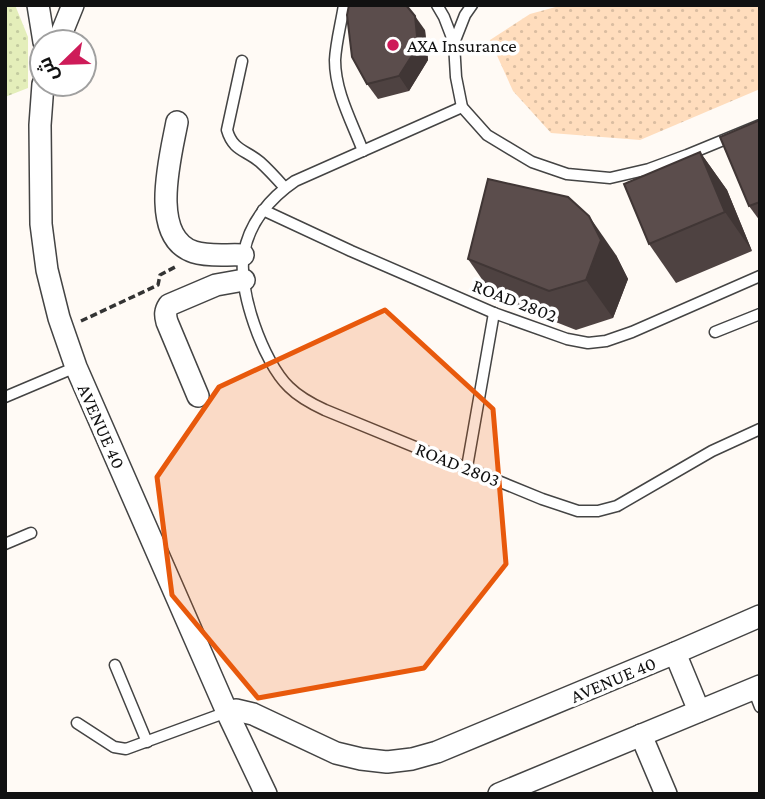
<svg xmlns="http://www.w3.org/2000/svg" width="765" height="799" viewBox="0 0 765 799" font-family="'Crimson Pro',Cairo,serif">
<defs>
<pattern id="sand-dots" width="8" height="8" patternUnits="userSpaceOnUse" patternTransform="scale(1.75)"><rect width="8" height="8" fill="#ffddbd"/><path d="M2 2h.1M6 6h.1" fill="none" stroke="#dabda1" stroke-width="1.8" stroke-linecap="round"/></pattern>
<pattern id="park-dots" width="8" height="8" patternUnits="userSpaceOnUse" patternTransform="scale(1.75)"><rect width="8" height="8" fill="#e4eeba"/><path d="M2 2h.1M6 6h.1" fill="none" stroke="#c3cb9f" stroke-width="1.8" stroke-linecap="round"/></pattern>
</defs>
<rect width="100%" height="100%" fill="#fffaf5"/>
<!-- sand -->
<polygon fill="url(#sand-dots)" points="563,5 760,5 760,89 640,140 551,133 513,91 490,40 530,14"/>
<!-- park -->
<polygon fill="url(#park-dots)" points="5,5 15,5 28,37 28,88 5,97"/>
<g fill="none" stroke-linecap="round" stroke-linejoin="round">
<!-- service casing -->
<g stroke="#444" stroke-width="13">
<g id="service">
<path d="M344,5c-3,19 -8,37 -9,55 0,32 17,62 28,91"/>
<polyline points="437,5 444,17 454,43 456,77 462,107 487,135 532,162 567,174 610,178 649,169 687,155 760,125"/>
<polyline points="454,43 465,15 472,5"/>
<path d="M242,61l-15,69c6,21 19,20 33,32 9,8 17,17 25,26"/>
<path d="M462,107l-167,74c-25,17 -46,42 -51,72 -7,36 19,109 45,134 10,10 23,17 36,23l217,89 36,12h20l19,-5 95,-55 48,-22"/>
<polyline points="263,210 351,251 494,313 567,339 588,343 606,341 632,332 760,276"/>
<polyline points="715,332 760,314"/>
<polyline points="5,397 76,367"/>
<polyline points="467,467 494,313"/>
<polyline points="5,544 31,533"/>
<polyline points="115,665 147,742"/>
<polyline points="753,689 760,707"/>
<polyline points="77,723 114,747 126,749 227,712"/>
</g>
</g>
<!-- minor casing -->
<g stroke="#444" stroke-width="24">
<g id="minor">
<polyline points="38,5 44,42"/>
<polyline points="58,42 73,5"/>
<polyline points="43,84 40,125 41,224 47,270 59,318 76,367 227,712 266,794"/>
<path d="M177,122c-6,33 -29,115 17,130 15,5 34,2 49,3"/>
<path d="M198,396l-31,-74c-2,-7 -2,-11 2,-17l47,-20 28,-5"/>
<polyline points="675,653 699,711"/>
<polyline points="227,712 236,710 253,714 336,753 361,759 387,762 412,759 437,752 675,653 760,616"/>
<polyline points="641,735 666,794"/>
<polyline points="499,794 760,686"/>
</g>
</g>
<!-- path -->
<polyline stroke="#333" stroke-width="3.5" stroke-dasharray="7 3.5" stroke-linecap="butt" points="81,321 158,285 160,275 177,266"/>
<!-- service -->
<use href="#service" stroke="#fff" stroke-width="10"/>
<!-- minor -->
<use href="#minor" stroke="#fff" stroke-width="21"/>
</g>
<!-- wall -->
<g fill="#4e4241">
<polygon points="425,30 428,60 409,91 378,99 367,84"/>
<polygon points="760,120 760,221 749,206"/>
<polygon points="700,152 727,190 752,251 676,283 649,244"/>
<polygon points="616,255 628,279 613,318 576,330 495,298 468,259"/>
</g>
<!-- shaded-wall -->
<g fill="#403635">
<polygon points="415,16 425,30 428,60 409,91 399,76"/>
<polygon points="700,152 727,190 752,251 725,212"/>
<polygon points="589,216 616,255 628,279 613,318 586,280"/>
</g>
<!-- building -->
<g fill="#5b4d4c" stroke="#403635" stroke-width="2">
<polygon points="349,5 406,5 415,16 418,46 399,76 367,84 352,57 347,15"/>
<polygon points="760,120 760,202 749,206 720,137"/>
<polygon points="700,152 725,212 649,244 624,184"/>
<polygon points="488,179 568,197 589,216 601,240 586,280 549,291 468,259"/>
</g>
<!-- marked area -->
<path fill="#e8590c" fill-opacity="0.2" stroke="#e8590c" stroke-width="5" stroke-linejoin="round" d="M385,310l108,99 13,155 -82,104 -166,30 -86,-103 -15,-118 62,-90z"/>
<!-- markers -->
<circle fill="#ce1b59" stroke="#fff" stroke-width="2.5" cx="393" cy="45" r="7"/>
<g text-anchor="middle" stroke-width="7" stroke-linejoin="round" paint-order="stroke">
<!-- poi labels -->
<g font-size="19" fill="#111" stroke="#fff" text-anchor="start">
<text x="407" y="52">AXA Insurance</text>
</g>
<!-- street labels -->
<g font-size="19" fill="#111" stroke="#fff">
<text transform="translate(515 300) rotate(21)" y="7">ROAD 2802</text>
<text transform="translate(102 426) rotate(66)" y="7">AVENUE 40</text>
<text transform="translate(458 464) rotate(22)" y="7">ROAD 2803</text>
<text transform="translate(613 679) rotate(-23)" y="7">AVENUE 40</text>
</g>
</g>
<!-- border -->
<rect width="765" height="799" fill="none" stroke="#111111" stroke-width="14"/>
<!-- north arrow -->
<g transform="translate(63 63) rotate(247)"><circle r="33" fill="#ffffff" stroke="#a0a0a0" stroke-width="2"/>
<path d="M0-5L12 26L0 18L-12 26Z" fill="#ce1b59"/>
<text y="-10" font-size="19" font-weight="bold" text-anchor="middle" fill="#111111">ش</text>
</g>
</svg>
